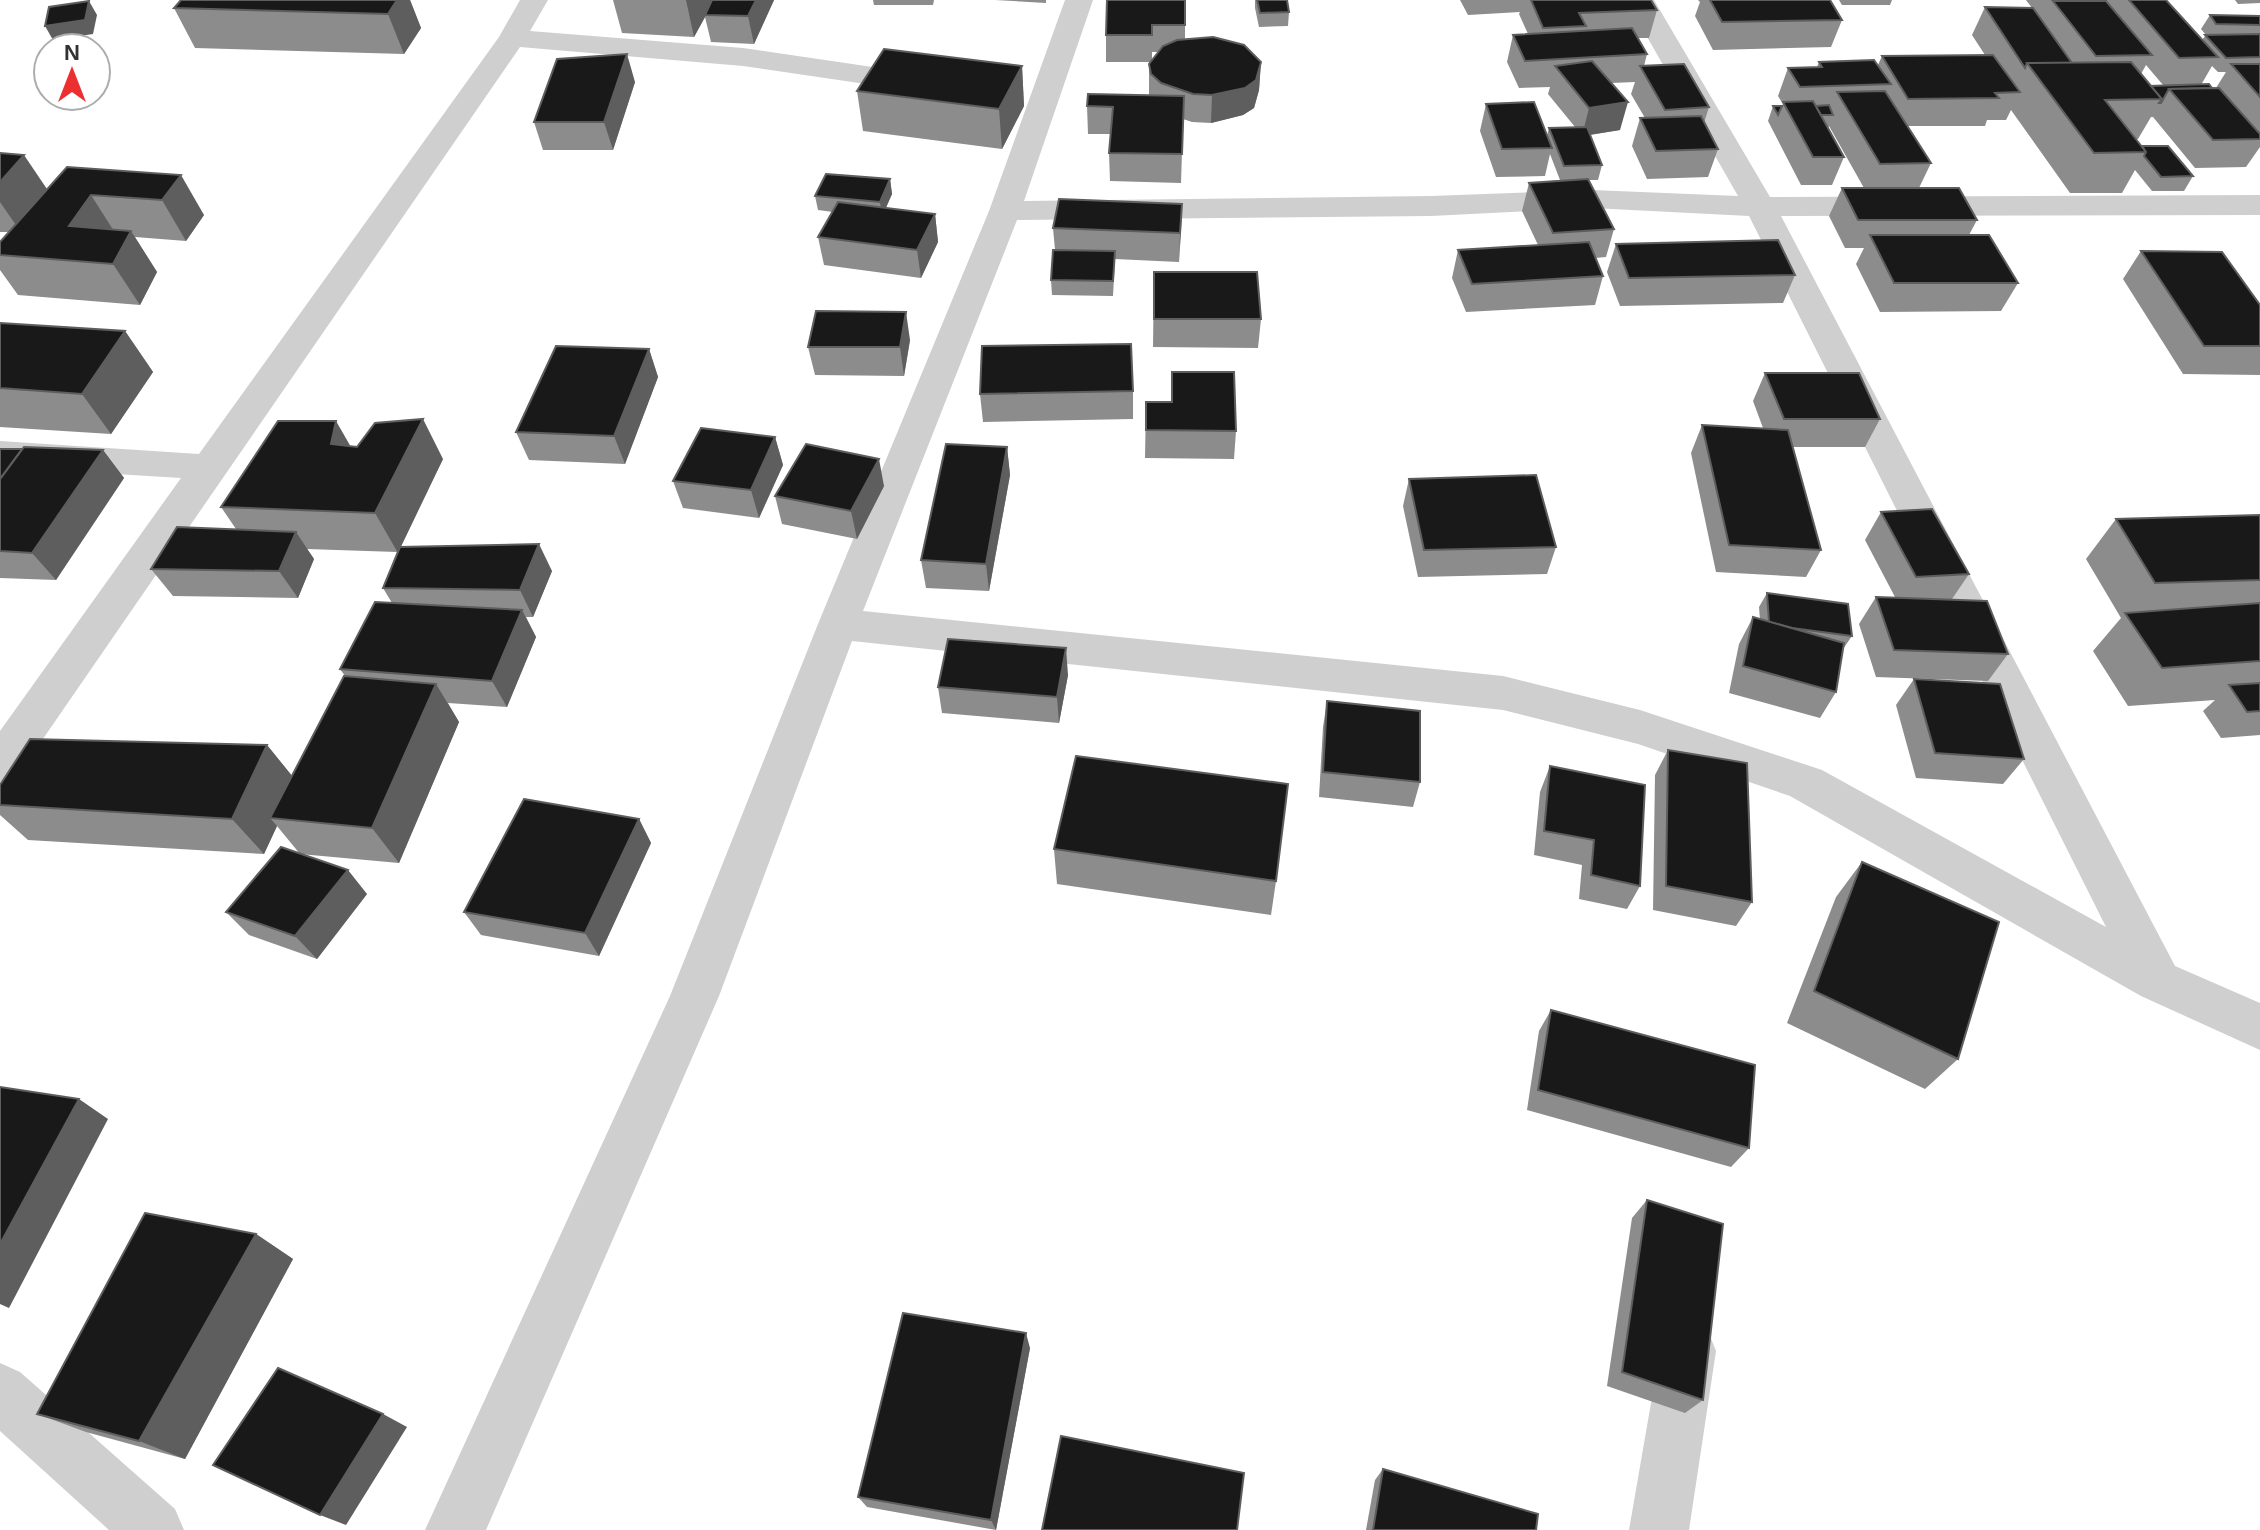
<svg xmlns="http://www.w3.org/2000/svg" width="2260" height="1530" viewBox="0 0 2260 1530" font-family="Arial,sans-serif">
<rect width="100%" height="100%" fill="#fff"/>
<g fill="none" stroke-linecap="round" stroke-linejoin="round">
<!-- minor -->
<g fill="#cfcfcf" fill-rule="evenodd">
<polygon points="520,0 548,0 530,31 743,48 927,75 937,78 942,84 937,90 927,93 743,66 520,47 16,778 0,783 0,731 181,478 0,467 0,441 199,454 499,37"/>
<path d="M1065,0h28l-69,201 407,-5 161,-6 146,6 -112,-196h28l116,197 490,-2v20l-479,1 394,750 85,37v47l-119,-54 -351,-200 -152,-52 -135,-34 -651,-69 -133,355 -233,534h-61l245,-534 148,-372 171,-413zM1592,208l157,8 357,711 -284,-157 -182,-60 -137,-34 -640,-65 154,-391 414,-4z"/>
<polygon points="1688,1323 1708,1331 1716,1351 1689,1530 1629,1530 1660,1351 1668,1331"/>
<polygon points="0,1363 20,1372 175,1509 184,1530 109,1530 0,1431"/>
</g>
</g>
<!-- wall -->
<g fill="#8c8c8c" fill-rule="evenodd">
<polygon points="410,0 421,28 404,54 195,48 174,8"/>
<polygon points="613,0 774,0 754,44 711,42 705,17 694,37 622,33"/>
<polygon points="873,0 934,0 933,5 874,5"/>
<polygon points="995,0 1046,0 1046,3"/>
<path d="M1185,0v39l76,23 -2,28 -5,18 -11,7 -32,8 -19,-1 -9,-3 -2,64 -71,-2 -1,-28 2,-19h-23l-1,-28 62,-11v-31l1,-2h-44v-27zM1152,52h6l-6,8z"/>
<polygon points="1249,0 1287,0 1289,12 1288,26 1259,27 1255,8 1255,0"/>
<polygon points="1460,0 1651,0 1657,10 1649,38 1638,38 1647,54 1644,66 1709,107 1704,123 1718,149 1708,177 1647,179 1632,146 1640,118 1645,118 1631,94 1635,82 1611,83 1620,130 1590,135 1602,165 1598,180 1588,180 1614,229 1606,257 1595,258 1603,276 1595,305 1466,312 1452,278 1458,250 1538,245 1522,211 1529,183 1560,180 1550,154 1545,176 1496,177 1480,131 1486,104 1547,136 1549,128 1575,127 1548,94 1550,87 1519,88 1507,62 1513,35 1528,34 1519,14 1520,12 1468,15"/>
<polygon points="1698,0 1830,0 1842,20 1831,47 1713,50 1695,16 1700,2"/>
<polygon points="1839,0 1892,0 1890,5 1842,5"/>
<path d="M2026,0h140l36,40 4,-5 -5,-6 9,-14 50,1v131l-14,20 -51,1 -42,-51h-2l-13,22h-2l6,7 51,30 -9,15h-32l-17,-21 -13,23h-52l-59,-83 -5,10h-19l-2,6h-78l24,37 -12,25 58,32 -8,15 49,48 -17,28 -121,1 -24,-48 8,-16h-19l-16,-32 13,-28h22l-35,-62 -1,2 16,29 -12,28h-31l-33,-64 5,-15h9l1,-2 -5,-8 10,-28 29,-1 2,-5 59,3 4,-9 103,-1 -13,-20 13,-28 47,1zM2146,65l17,20 -12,1 -10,-12zM2212,66l6,6h8l-10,16 -15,-3z"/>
<polygon points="2235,0 2260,0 2260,3 2238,4"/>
<polygon points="1022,66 1024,106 1002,149 863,131 857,91"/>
<polygon points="635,82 613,150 543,150 534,122"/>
<polygon points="0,153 47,189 67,167 204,215 186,241 135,237 157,272 140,305 18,295 0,270 0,242 9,232 0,232"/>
<polygon points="890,179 892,194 886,208 935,214 938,242 921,278 824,265 818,237 833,212 818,210 815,196"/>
<polygon points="1182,204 1179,262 1115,259 1113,296 1052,295 1051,280 1055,250 1053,228"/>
<polygon points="1616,244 1795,275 1783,303 1620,306 1607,272"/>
<polygon points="2141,251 2260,305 2260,375 2183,374 2123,279"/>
<polygon points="1154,272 1261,319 1258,348 1153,347"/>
<polygon points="0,323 125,331 153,372 111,434 0,427"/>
<polygon points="910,340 904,376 815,375 808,347"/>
<polygon points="649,349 658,377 625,464 529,460 516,432"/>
<polygon points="1172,372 1236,431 1234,459 1145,458 1146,402 1172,402"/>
<polygon points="1765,373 1880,419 1865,447 1793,447 1821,550 1806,577 1716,572 1691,453 1702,425 1763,428 1753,401"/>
<polygon points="1133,391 1133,419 983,422 980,394"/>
<polygon points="775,437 783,465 759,518 683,508 673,481"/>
<polygon points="351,446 443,459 400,547 552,571 533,617 526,617 536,637 507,707 448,703 459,722 399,863 300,854 277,826 264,854 28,840 0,815 0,785 267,745 292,776 345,676 340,669 392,603 383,588 397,552 307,549 314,559 298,598 173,596 151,569 236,529 221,507"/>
<polygon points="1007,447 1010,475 989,591 926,588 921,560"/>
<polygon points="0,449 103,450 124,478 56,580 0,578"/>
<polygon points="1409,479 1556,547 1547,574 1418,577 1403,506"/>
<polygon points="884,486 857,539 782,524 775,496"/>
<polygon points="1881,512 1969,574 1952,599 2008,654 1988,681 1876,677 1859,624 1876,597 1895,597 1865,540"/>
<polygon points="2260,515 2260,735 2221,738 2203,711 2215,700 2128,706 2093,651 2121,618 2086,559 2116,519"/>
<polygon points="1767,593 1852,636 1843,649 1836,692 1820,718 1729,693 1739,644 1753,617 1760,620 1759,607"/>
<polygon points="1068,675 1059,723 942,713 938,687"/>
<polygon points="1914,679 2024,759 2003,784 1916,778 1896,705"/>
<polygon points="1327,701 1420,782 1413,807 1319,797 1323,727"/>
<polygon points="1668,750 1752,902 1736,926 1653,910 1655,775"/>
<polygon points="1550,766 1640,886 1627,909 1579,899 1582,865 1534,855 1540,792"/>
<polygon points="639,819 651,843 599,956 481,935 464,912"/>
<polygon points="1054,849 1276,881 1271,915 1057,884"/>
<polygon points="1862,862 1958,1059 1925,1089 1787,1023 1836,897"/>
<polygon points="367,894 317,959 249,935 226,912"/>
<polygon points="1551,1010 1749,1148 1731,1167 1527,1110 1539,1031"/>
<polygon points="1647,1200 1703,1400 1685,1413 1607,1386 1632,1218"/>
<polygon points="256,1234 293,1259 185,1459 86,1432 37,1414"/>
<polygon points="1030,1348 996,1530 867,1507 858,1497"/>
<polygon points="1383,1469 1536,1530 1366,1530 1375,1480"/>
</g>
<!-- shaded-wall -->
<g fill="#5e5e5e">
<polygon points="397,0 410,0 421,28 404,54 388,14"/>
<polygon points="686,0 715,0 705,15 705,17 694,37"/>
<polygon points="756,0 774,0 754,44 748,16"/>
<polygon points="89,1 97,15 93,34 53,40 45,26"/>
<polygon points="627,54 635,82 613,150 604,122"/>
<polygon points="1261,62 1259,90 1254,108 1243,115 1211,123 1212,95"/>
<polygon points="1022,66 1024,106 1002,149 999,109"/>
<polygon points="1628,102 1620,130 1582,136 1589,108"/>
<polygon points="24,155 51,195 20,231 0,202 0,182"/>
<polygon points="181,175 204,215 186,241 162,200"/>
<polygon points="890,179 892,194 882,216 880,202"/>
<polygon points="91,195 117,236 69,226"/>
<polygon points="1182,204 1181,232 1179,262 1180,233"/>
<polygon points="935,214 938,242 921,278 917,250"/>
<polygon points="131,231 157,272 140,305 113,264"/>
<polygon points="906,312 910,340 904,376 900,347"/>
<polygon points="125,331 153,372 111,434 82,394"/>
<polygon points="649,349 658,377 625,464 614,436"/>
<polygon points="423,419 443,459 398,553 375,513"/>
<polygon points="336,421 359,461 331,444"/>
<polygon points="775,437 783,465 759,518 751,490"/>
<polygon points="1007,447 1010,475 989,591 986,564"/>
<polygon points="103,450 124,478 56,580 32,553"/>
<polygon points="879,459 884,486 857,539 851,511"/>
<polygon points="296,532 314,559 298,598 279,571"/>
<polygon points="539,544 552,571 533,617 520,590"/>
<polygon points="522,610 536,637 507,707 492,681"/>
<polygon points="1066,648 1068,675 1059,723 1057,697"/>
<polygon points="436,684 459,722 399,863 372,828"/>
<polygon points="267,745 297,782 270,818 277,826 264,854 232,819"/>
<polygon points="639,819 651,843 599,956 585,933"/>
<polygon points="348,870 367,894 317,959 295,936"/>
<polygon points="79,1099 108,1119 9,1308 0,1304 0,1244"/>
<polygon points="256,1234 293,1259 185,1459 139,1441"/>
<polygon points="1026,1333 1030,1348 996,1530 991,1520"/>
<polygon points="383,1414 407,1427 346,1525 320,1515"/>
</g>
<!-- building -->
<g fill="#191919" stroke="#5e5e5e" stroke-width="2">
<polygon points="181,0 397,0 388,14 174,8"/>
<polygon points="712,0 756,0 748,16 705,15"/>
<polygon points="1107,0 1185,0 1185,25 1152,25 1152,35 1106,35"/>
<polygon points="1257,0 1287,0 1289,12 1260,13"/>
<polygon points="1531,0 1651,0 1657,10 1579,13 1586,26 1543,28"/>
<polygon points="1710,0 1830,0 1842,20 1722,22"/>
<polygon points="2129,0 2166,0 2218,57 2179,58"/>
<polygon points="89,1 85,20 45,26 49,7"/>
<polygon points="2053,1 2106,1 2152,55 2096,56"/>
<polygon points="1985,7 2033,8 2072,63 2027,63 2025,68"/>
<polygon points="2210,15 2260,16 2260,25 2216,24"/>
<polygon points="1632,28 1647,54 1525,61 1513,35"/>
<polygon points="2260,34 2260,57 2226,58 2205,35"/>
<polygon points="1213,37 1244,45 1261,62 1256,80 1245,88 1212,95 1193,94 1161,83 1151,74 1149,64 1163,46 1177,40"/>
<polygon points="884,49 1022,66 999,109 857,91"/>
<polygon points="627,54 604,122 534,122 557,59"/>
<polygon points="1993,55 2020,92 1995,93 1999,98 1908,99 1882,56"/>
<polygon points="1874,60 1891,84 1800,87 1788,68 1822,67 1819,62"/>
<polygon points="1592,61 1628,102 1589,108 1555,66"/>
<polygon points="2131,62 2162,99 2105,100 2146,152 2094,153 2027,63"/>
<polygon points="1684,64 1709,107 1665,110 1640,66"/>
<polygon points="2231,64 2260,64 2260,97"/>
<polygon points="2209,84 2212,88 2169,89 2161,103 2159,103 2162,99 2151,86"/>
<polygon points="2219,88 2260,134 2260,139 2213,140 2169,89"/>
<polygon points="1885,91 1931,163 1880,164 1837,92"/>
<polygon points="1088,94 1184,96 1182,154 1109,153 1113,107 1087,106"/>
<polygon points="1813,101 1844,157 1813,157 1783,102"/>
<polygon points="1534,102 1552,148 1502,149 1486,104"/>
<polygon points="1829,105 1833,115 1821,115 1816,106"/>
<polygon points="1773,106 1782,106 1778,115"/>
<polygon points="1701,116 1718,149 1656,151 1640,118"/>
<polygon points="1587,127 1602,165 1564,166 1549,128"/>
<polygon points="2142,146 2168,146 2193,176 2161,177 2144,156 2146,152"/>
<polygon points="0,153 24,155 0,182"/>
<polygon points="67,167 181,175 162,200 91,195 69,226 131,231 113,264 0,255 0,242"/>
<polygon points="826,174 890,179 880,202 815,196"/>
<polygon points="1588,179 1614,229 1553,233 1529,183"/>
<polygon points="1842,188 1959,188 1977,220 1858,220"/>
<polygon points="1059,199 1182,204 1180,233 1053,228"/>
<polygon points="838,202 935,214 917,250 818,237"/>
<polygon points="1870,235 1989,235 2018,283 1894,283"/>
<polygon points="1778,240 1795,275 1629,278 1616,244"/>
<polygon points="1589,242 1603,276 1472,284 1458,250"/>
<polygon points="1053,250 1115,251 1113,281 1051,280"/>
<polygon points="2141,251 2222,252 2260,305 2260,346 2204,346"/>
<polygon points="1154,272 1257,272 1261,319 1154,319"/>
<polygon points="816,311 906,312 900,347 808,347"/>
<polygon points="0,323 125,331 82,394 0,388"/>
<polygon points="1131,344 1133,391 980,394 982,346"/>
<polygon points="556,346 649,349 614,436 516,432"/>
<polygon points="1172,372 1234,372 1236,431 1146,430 1146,402 1172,402"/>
<polygon points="1765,373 1859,373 1880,419 1784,419"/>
<polygon points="423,419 375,513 221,507 278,421 336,421 331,444 357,447 375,423"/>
<polygon points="1702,425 1788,430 1821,550 1729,545"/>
<polygon points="701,428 775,437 751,490 673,481"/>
<polygon points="806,444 879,459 851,511 775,496"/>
<polygon points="946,444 1007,447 986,564 921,560"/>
<polygon points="24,447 103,450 32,553 0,551 0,479"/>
<polygon points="0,449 22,449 0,479"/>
<polygon points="1536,475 1556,547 1424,550 1409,479"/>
<polygon points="1932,509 1969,574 1916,577 1881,512"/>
<polygon points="2260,515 2260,580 2155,583 2116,519"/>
<polygon points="177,527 296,532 279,571 151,569"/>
<polygon points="539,544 520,590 383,588 400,547"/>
<polygon points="1767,593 1848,604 1852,636 1792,628 1769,622"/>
<polygon points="1876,597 1987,601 2008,654 1894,650"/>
<polygon points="375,602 522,610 492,681 340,669"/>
<polygon points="2260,603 2260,661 2162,668 2125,613"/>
<polygon points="1753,617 1844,643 1836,692 1743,666"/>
<polygon points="948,639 1066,648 1057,697 938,687"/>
<polygon points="344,676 436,684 372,828 270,818"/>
<polygon points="1914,679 2000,684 2024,759 1935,753"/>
<polygon points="2260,683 2260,711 2247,712 2229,685"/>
<polygon points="1327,701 1420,711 1420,782 1323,772"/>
<polygon points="30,739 267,745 232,819 0,805 0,785"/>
<polygon points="1668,750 1747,763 1752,902 1666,886"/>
<polygon points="1076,756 1288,784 1276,881 1054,849"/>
<polygon points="1550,766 1645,785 1640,886 1591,875 1594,840 1544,831"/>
<polygon points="524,799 639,819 585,933 464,912"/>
<polygon points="281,847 348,870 295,936 226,912"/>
<polygon points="1862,862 1999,922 1958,1059 1814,991"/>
<polygon points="1551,1010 1755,1065 1749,1148 1538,1090"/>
<polygon points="0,1087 79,1099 0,1244"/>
<polygon points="1647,1200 1723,1224 1703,1400 1622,1372"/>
<polygon points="145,1213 256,1234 139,1441 37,1414"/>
<polygon points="903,1313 1026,1333 991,1520 858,1497"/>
<polygon points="278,1368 383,1414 320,1515 213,1465"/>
<polygon points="1061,1436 1244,1473 1237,1530 1042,1530"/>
<polygon points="1383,1469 1538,1514 1536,1530 1373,1530"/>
</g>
<!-- north arrow -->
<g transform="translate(72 72)"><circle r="38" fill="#ffffff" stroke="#adadad" stroke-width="2"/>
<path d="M0-6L14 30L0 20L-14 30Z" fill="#ec3031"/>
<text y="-12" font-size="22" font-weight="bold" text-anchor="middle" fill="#323232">N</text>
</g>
</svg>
